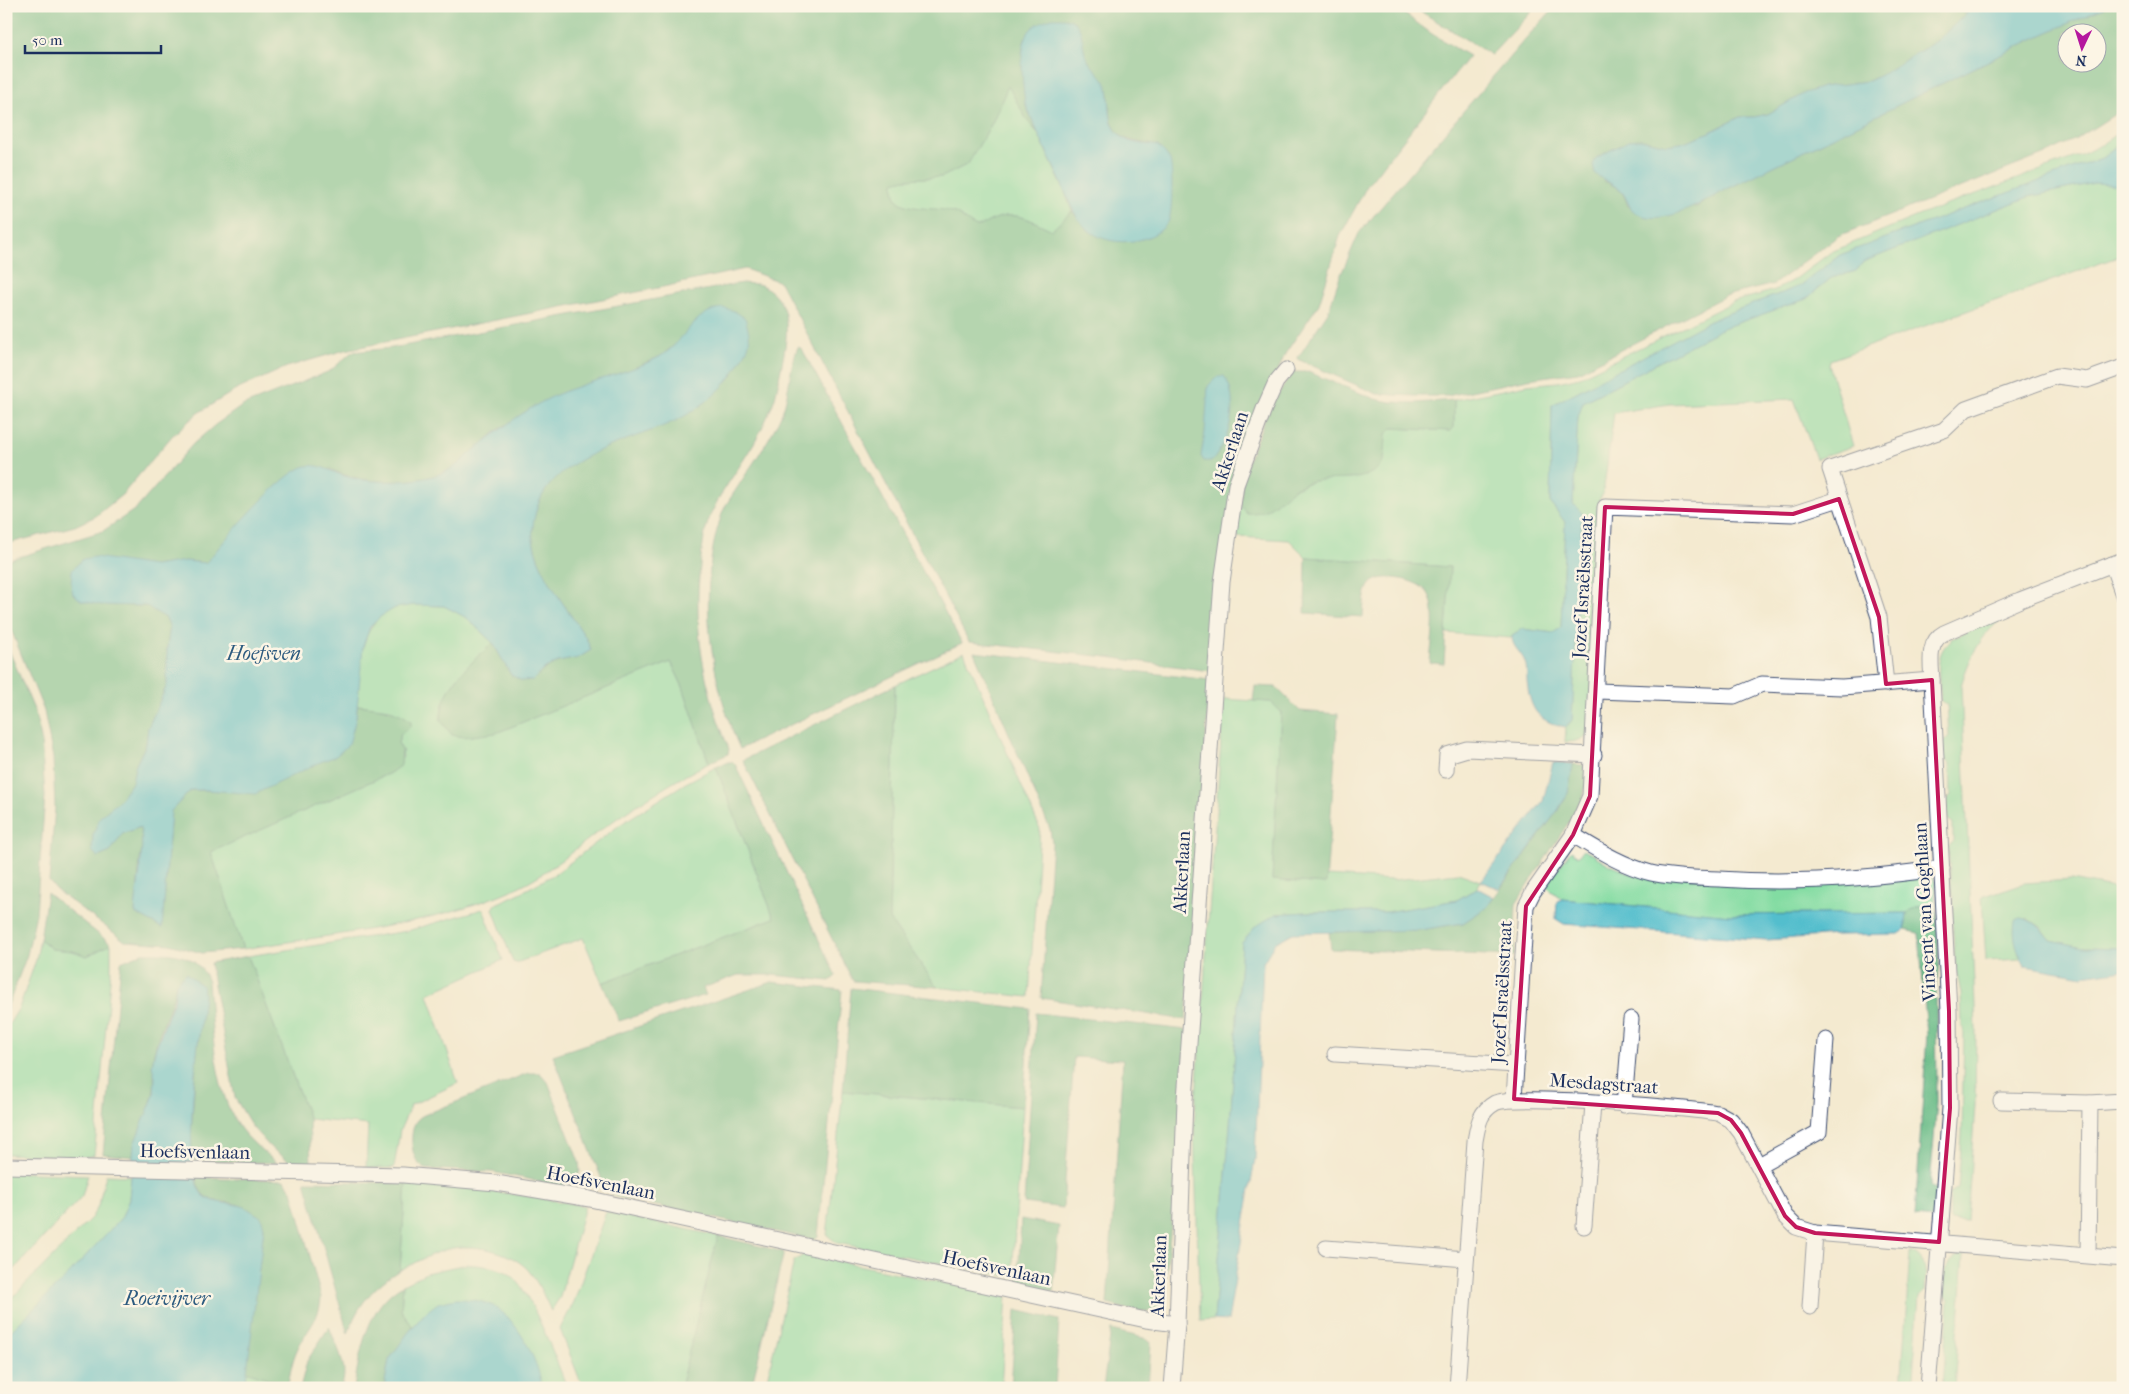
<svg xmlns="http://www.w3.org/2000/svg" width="2129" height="1394" viewBox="0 0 2129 1394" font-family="'IM FELL French Canon',serif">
<rect width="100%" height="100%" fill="#fcf5e5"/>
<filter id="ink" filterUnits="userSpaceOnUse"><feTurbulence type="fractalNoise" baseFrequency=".02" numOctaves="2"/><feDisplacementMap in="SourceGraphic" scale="10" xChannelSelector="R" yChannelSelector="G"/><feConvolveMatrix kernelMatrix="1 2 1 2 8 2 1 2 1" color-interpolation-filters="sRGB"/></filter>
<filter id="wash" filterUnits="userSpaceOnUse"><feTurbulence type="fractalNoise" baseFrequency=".0096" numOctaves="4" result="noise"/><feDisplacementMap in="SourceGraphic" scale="20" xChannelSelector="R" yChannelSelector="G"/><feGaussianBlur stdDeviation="1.12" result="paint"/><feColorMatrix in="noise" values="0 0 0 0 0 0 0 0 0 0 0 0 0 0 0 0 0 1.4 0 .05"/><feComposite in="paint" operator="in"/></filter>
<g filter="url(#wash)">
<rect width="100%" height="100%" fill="#f4ead0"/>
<!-- green -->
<g fill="#82dca2" stroke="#4e8680">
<path d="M1008,85l19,35 11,14 27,58 7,19c-7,6 -13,16 -20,19 -20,-9 -35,-20 -57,-11 -7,2 -12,7 -18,8 -9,-3 -13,-9 -20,-13 -14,-8 -52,-1 -61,-16 -2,-4 -2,-12 -3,-16l12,-3 37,-2 26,-13 24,-41z"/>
<polygon points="2123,130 2123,142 2102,158 1840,255 1800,286 1716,318 1552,405 1550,502 1565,522 1561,627 1554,633 1522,629 1512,635 1511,638 1446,633 1450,567 1306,557 1289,540 1237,537 1240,505 1266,510 1288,492 1304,484 1321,479 1352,479 1384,460 1386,434 1392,428 1451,431 1454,427 1454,400 1527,385 1558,382 1580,377 1733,302 1775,290 1794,280 1831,252 1920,215 2081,155 2103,144"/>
<path d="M2106,182l17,3v70l-293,105 -1,5 24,81 -37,13 -22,-60 -125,5 -55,9 -11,81 -4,6 -9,233c-8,7 -14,9 -25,9l1,-15 6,-7 10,-207 -9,-8 5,-88 5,-15 140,-74 83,-29 25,-21 25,-7 7,-9 165,-65 66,-14z"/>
<path d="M414,605l30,1 23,12 26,25c-23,21 -53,44 -52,79l55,11 175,-71 12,25 26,76c-36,18 -70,40 -103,63 -29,21 -57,47 -90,62 -83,38 -183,46 -273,61l-32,-97 179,-79 13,-16 -1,-7 -4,-7 3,-9 9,-8 -20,-17 -33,-4c3,-34 -1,-82 38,-97 5,-2 13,-2 19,-3z"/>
<path d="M2003,616v2c-23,18 -34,40 -42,68l15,343 -1,76 -8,116 -17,-1v-27l8,-5 4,-53 2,-107h-2l-1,-34 -6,-33 -3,-43 2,-20 -3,-8 -3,-44 5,-5v-18l-6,-4 -1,-19 5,-5 -1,-31 -6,-5 -1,-17 6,-6 -2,-31 -6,-5c-1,-19 -9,-49 11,-59l-1,-2z"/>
<polygon points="964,652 1040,829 1029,997 937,987 889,919 895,685"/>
<polygon points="1224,699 1271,702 1281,712 1272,880 1325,884 1326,876 1394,880 1458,873 1481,881 1477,888 1457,900 1387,912 1307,912 1276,914 1242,943 1230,1126 1214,1320 1200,1321 1194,1126"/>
<polygon points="716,767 774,918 602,983 583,938 516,963 513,962 493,909 496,904 520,893 555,874 621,824 684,784"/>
<polygon points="1584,849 1610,865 1637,876 1927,876 1932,878 1936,883 1934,906 1916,907 1907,913 1730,915 1562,899 1545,886 1571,851 1578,856"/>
<polygon points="2072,880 2123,890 2123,948 2083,947 2051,940 2041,927 2027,918 2018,952 2021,959 1986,961 1982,897 2024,883"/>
<polygon points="483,909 503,960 428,994 458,1083 411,1105 400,1130 394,1168 366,1168 368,1125 309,1119 248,956 407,931"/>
<polygon points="40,939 52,949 73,951 87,956 111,944 111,970 96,1137 94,1155 86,1157 6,1154 6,1029 19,1008 36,960"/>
<polygon points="843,1091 1023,1107 1012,1277 837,1243 827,1235"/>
<polygon points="6,1172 88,1175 82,1196 6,1278"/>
<polygon points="106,1175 131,1176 129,1199 122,1217 70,1273 6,1336 6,1304 92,1217 98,1206"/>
<path d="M406,1183c60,4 120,12 179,23l-25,91 -9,14c-6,-13 -13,-29 -22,-40 -16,-19 -51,-27 -76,-23 -18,3 -36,14 -53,22z"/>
<polygon points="606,1212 718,1236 680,1388 583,1388 560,1329 574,1302"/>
<path d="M1910,1252c18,7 16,22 15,39l-6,5 -7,92h-11z"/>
<polygon points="805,1254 1007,1296 1001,1388 765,1388 794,1261"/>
<path d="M1959,1255h5l-10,133h-11l6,-89 -6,-6c1,-16 1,-29 16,-38z"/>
<path d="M467,1264c14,2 31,2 44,11 17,11 48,91 56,113h-25l-11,-35 -23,-36 -82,-5 -13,15 -12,-17 2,-25 23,-12z"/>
<polygon points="246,1371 288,1385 288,1388 245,1388"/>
</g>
<!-- forest -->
<g fill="#69bc88" stroke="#427673" fill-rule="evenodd">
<path d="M6,6h1388l38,28 37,22 -102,130 -27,50 -21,68 -34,50 -37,90 -38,227 -103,-14 -138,-15 -189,-360 -35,-13 -82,18 -318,63 -58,17 -53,24 -36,22 -26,23 -49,58 -27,22 -21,10 -69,18zM1066,18l9,4c7,12 6,28 14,40 6,8 13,15 18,25 3,6 2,15 3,22 3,35 21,30 48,37l12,15 -82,69 -16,-19 -20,19c-20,-9 -35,-20 -57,-11 -7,2 -12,7 -18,8 -11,-4 -17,-14 -28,-16 -13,-4 -45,0 -53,-13 -2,-4 -2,-12 -2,-16l11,-3 37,-2 26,-13 24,-41 16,-37 19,34 11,14 -13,-31 -3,-50 3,-15z"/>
<polygon points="1412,6 1537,6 1491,55"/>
<path d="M1556,6h418l-36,34 -57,35 -13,6 -45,6 -18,6 -37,21 -14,3h-14l-32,16 -27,10 -14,2 -26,-6 -11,1 -34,18 8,23c15,7 19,9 24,25l68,1 31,-18 312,-153 69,-30h15v103l-45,29 -35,17 -205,81 -64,48 -49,12 -147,76 -50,7 -81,17h-31l-39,-2 -80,-35 31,-47 11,-33 20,-46 167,-195zM2066,32h30v30h-30z"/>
<path d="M742,283c6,1 14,0 19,2 34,15 26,55 20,84 -3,12 -4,26 -9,37 -7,17 -16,35 -26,50 -15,25 -35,48 -41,77 -15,78 -6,143 24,216l-1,5 -19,9 -26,-76 -12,-25 -175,71 -32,4 -12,-2 -11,-14c-1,-34 29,-57 52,-78l18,32 22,5 12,-11 13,-7 20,-4 13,-8 -5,-12c-16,-25 -46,-64 -52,-93 -3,-11 -1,-23 2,-34 16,-59 98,-69 145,-94 21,-11 37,-27 53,-43l-61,-28 -12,10c-36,16 -72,32 -108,48 -16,7 -34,13 -49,22 -15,9 -26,23 -40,35 -31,26 -99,26 -134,8l-53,17 -71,77 -21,-2 -31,5 -23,-2 -30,41 45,1 20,12 4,9 -3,21v37l-19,43 -2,16 -11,23 -3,16 -14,19 -18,15 -7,18 -1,16 6,6 12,-5 12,-18 18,-7 4,14 -4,19 -5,53 27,15 9,-117 20,-21 40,1 105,-35 20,-38 1,-13c19,2 38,3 54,16v5l-10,8 -3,9 4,7 -1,15 -11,8 -179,79 32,97 -41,4 -33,-9 -44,-3 -69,-51 -7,-9 6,-74 -2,-49 -9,-47 -38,-94v-56l97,-30 34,-23 56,-64 22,-19 27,-19 88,-35 22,-19 40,-4z"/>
<path d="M798,347l4,2 160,294 -222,106c-31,-71 -44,-164 -17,-238 4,-9 11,-18 16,-26 15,-24 32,-46 43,-72 8,-21 7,-46 16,-66z"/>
<path d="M1292,372h16l67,27 16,3 25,1 38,-3v27l-3,4 -59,-3 -6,6c-1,10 1,25 -7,33 -20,20 -50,7 -75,17 -23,8 -30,31 -57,29l-7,-8 4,-34 24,-60z"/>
<path d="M1306,557l144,10 -6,97 -14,-1c1,-18 8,-55 -2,-70 -8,-13 -45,-21 -57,-10 -8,9 -7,23 -8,34l-58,-4z"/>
<polygon points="6,643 35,712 41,738 45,796 36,914 27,955 6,1011"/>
<polygon points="974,652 1210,680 1186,1020 1041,998 1052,843 1050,829"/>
<polygon points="895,685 889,919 937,987 853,981 743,760"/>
<polygon points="1255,686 1276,687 1300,711 1338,714 1326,884 1272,880 1281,712 1271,702 1253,701"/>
<polygon points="728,762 732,762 735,764 836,976 830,981 773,975 738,975 703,988 706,995 619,1021 602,983 774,918 716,767"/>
<polygon points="1573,764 1589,766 1583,800 1516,904 1514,956 1331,949 1329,932 1420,930 1463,923 1487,907 1558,810 1568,793"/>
<polygon points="47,893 111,944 87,956 73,951 52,949 40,939"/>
<polygon points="1934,906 1937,917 1939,962 1936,987 1937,1102 1930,1185 1937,1191 1933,1219 1915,1217 1927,1034 1919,933 1905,930 1907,913 1916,907"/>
<path d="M143,953c27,0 55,-1 65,29 4,42 6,108 30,143 10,15 25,26 39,38l-85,-3 -2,-13 7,-98 7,-54 -28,-12c-3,25 -17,45 -22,70 -3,14 3,27 -1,42 -5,21 -18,40 -20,62l-30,-3 18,-192z"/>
<polygon points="248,956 309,1119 311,1164 292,1163 271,1148 253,1128 235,1098 210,963"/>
<polygon points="772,982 842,990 818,1236 814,1240 616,1197 609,1192 604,1185 553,1055"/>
<polygon points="851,988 1030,1009 1023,1107 843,1091"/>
<path d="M1036,1013l151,17 -13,165 -10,101c-5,26 -40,12 -57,8l16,-244 -49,-3 -11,151 -39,-5z"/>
<path d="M528,1073h12l8,9 31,80 1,9 -3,8 -14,7 -71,-14 -66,-3c-15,-5 -17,-33 -11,-46 2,-4 5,-6 9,-8z"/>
<path d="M196,1177l88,3 8,10 29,107c0,21 -16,35 -24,53 -5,11 -7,24 -9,35l-42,-14 18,-144c-6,-6 -12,-15 -19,-19 -18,-12 -44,3 -49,-31z"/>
<path d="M305,1181l101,2 -6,87c-26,16 -43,35 -52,64z"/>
<polygon points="1021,1219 1059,1226 1053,1292 1018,1285"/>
<polygon points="718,1236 784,1252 751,1388 680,1388"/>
<path d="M403,1285l-2,25 12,17 -24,33 -5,28h-30c6,-36 13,-84 49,-103z"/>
<polygon points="1016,1310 1059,1320 1055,1388 1011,1388"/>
<path d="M329,1327c7,18 21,41 12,61h-41l7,-27z"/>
<polygon points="1111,1330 1148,1339 1151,1343 1148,1388 1103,1388"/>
</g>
<!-- water -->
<g fill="#52becd" stroke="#367696">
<path d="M1974,6h134l-69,30 -312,153c-23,13 -65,39 -91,24 -9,-6 -8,-15 -15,-22 -7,-7 -18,-11 -26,-17l-2,-9 3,-7 34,-18 10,-1 27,6 14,-2 27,-10 32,-16h14l14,-3 37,-21 18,-6 45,-6 13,-6 57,-35z"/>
<path d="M1052,18c7,0 16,-1 22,4 11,8 7,28 14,39 7,10 17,16 20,28 3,17 -1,35 13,47 10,9 25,7 37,10 4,4 10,9 12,15 3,8 3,57 -3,63 -18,21 -59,24 -80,5 -15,-14 -19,-31 -27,-49 -12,-25 -24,-51 -35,-77 -2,-18 -8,-60 6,-74 5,-5 14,-9 21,-11z"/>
<path d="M2123,142v18l-5,6 5,4v15l-29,-2 -66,14 -165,65 -7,9 -25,7 -25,21 -83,29 -140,74 -5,15 -5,87 9,9 -10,207 -6,7c-29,-5 -36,-18 -39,-46 0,-5 0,-14 -2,-19 -4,-11 -14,-15 -13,-27l10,-6 32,4 7,-6 4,-105 -15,-20 2,-97 164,-87 84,-32 40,-31 262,-97z"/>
<path d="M723,308l11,3 11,7c7,24 6,26 -6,46 -12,23 -36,42 -58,54 -47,24 -129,35 -145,93 -3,11 -5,23 -2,34 6,29 36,68 52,93l5,12 -13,8 -20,4 -13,6 -12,12 -11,1 -11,-6 -18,-32 -26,-25 -23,-12 -30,-1 -19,3 -15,9 -10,10 -7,19 -7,72 -7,26 -13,12 -18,7 -63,31 -47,-4h-17l-20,21 -9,117 -27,-15c1,-24 11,-65 5,-86l-18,7 -12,18 -12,5 -6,-6 1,-16 7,-18 18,-15 14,-19 3,-16 11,-23 2,-16 19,-43v-37l3,-21 -4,-9 -20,-12 -45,-1 -19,-4 -9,-7 -2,-9 1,-15 11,-11 12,-2 59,9 31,-5 21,2c16,-20 77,-92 100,-97 14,-3 27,7 39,10 26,8 73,7 97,-3 15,-5 24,-17 36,-26 20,-16 40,-32 62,-44 37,-21 81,-26 119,-46 25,-13 33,-46 64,-49z"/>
<path d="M1218,376h6c17,23 5,66 -12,85h-8l-3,-5 4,-24 3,-46z"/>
<polygon points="1553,762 1573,764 1568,793 1558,810 1499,889 1481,881 1543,801"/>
<polygon points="1477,888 1494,897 1487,907 1463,923 1420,930 1293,933 1275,943 1263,963 1255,1159 1228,1321 1214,1320 1230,1126 1242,943 1255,927 1276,914 1307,912 1387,912 1457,900"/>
<polygon points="1562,899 1730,915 1907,913 1905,930 1899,934 1836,935 1767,940 1564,924 1556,919 1557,901"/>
<path d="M2020,918c14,1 23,12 31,22l32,7 40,1v22l-40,6 -58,-10c-8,-16 -13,-28 -10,-46z"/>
<path d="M186,973l17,14 1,8c-4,35 -26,179 0,201 11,9 28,6 41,11 5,3 11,7 16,10l3,10 -19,161h-239v-52l64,-63 52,-56 7,-18 5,-55 20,-49 1,-18 -3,-11 3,-16 19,-50 2,-17z"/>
<path d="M456,1299c12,0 24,1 35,6 25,11 48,56 51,83h-158l5,-28 18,-26 19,-22 12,-9z"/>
</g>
</g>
<g filter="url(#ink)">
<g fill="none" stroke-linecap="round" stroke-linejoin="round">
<!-- minor casing -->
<g stroke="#3c4b6f" stroke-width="17">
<g id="minor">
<polyline points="2112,564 2123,595"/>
<polyline points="1886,684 1879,617 1830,469 1944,430 1966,409 2057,376 2087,380 2123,367"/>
<polyline points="1597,691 1734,696 1762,684 1842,687 1932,680"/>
<polyline points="1446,770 1447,755 1467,749 1594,755"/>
<path d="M1573,835c25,15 50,31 78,38 22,5 46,5 68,6 75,5 149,0 223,-11"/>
<polyline points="1335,1054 1516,1065"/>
<polyline points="1514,1099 1526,906 1533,892 1573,835 1590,796 1605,507 1793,514 1839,499"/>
<polyline points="2001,1101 2090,1103 2123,1101"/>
<polyline points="1624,1105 1631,1019"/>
<polyline points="1759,1165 1819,1132 1826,1040"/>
<polyline points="6,1166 403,1175 496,1183 590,1199 1146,1320 1177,1324"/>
<polyline points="1584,1226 1593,1103"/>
<polyline points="1326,1248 1466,1259"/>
<polyline points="2088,1255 2090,1103"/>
<polyline points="1810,1307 1815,1233"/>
<polyline points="1172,1388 1177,1324 1185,1100 1222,582 1236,485 1264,409 1276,382 1286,370"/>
<path d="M1457,1388l18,-247c3,-16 4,-29 20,-38 17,-10 195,5 223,10l13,7 10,13 44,83 11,11 19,6 308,26"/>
<path d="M1928,1388l22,-280 -1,-97 -17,-331c-1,-17 -5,-38 12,-47l76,-33 103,-40"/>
</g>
</g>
<!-- minor -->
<use href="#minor" stroke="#fff" stroke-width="15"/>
</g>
</g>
<!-- marked area -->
<path d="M0 0H2129V1394H0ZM1839,499l40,118 7,67 46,-4 17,331 1,97 -11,134 -124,-9 -19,-6 -11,-11 -44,-83 -10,-13 -13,-7 -204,-14 12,-193 47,-71 17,-39 15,-289 188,7z" fill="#f4ead0" fill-opacity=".55" fill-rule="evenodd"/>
<path fill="none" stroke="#c2185b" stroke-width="4" stroke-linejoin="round" d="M1839,499l40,118 7,67 46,-4 17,331 1,97 -11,134 -124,-9 -19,-6 -11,-11 -44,-83 -10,-13 -13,-7 -204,-14 12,-193 47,-71 17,-39 15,-289 188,7z"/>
<g text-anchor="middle" stroke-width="5" stroke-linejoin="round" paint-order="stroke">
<!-- street labels -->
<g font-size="19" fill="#1b2f5e" stroke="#fcf5e5">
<text transform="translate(1229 451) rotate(-72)" y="7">Akkerlaan</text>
<text transform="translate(1582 587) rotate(-87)" y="7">Jozef Israëlsstraat</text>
<text transform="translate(1181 872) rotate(-87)" y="7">Akkerlaan</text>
<text transform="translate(1924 912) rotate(-93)" y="7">Vincent van Goghlaan</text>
<text transform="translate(1501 992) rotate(-87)" y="7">Jozef Israëlsstraat</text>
<text transform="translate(1604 1083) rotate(4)" y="7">Mesdagstraat</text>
<text transform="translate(195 1151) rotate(1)" y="7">Hoefsvenlaan</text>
<text transform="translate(601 1182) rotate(11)" y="7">Hoefsvenlaan</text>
<text transform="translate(997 1267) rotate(12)" y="7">Hoefsvenlaan</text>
<text transform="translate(1158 1276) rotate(-88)" y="7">Akkerlaan</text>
</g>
<!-- water labels -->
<g font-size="20" font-style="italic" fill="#2c5a7f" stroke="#fcf5e5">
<text x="264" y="660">Hoefsven</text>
<text x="167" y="1305">Roeivijver</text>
</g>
</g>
<!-- margin -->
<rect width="2129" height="1394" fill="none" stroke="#fcf5e5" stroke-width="25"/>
<!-- north arrow -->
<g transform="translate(2082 48) rotate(184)"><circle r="24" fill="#fcf5e5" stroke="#a2a6af"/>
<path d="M0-4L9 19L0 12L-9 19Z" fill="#b5179e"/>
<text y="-8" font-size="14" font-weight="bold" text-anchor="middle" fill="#1b2f5e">N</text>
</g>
<!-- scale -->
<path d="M25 45v8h136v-8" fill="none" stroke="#1b2f5e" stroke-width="2.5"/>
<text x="32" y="45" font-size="15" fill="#1b2f5e" stroke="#fcf5e5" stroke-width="4" paint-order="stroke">50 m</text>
</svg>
